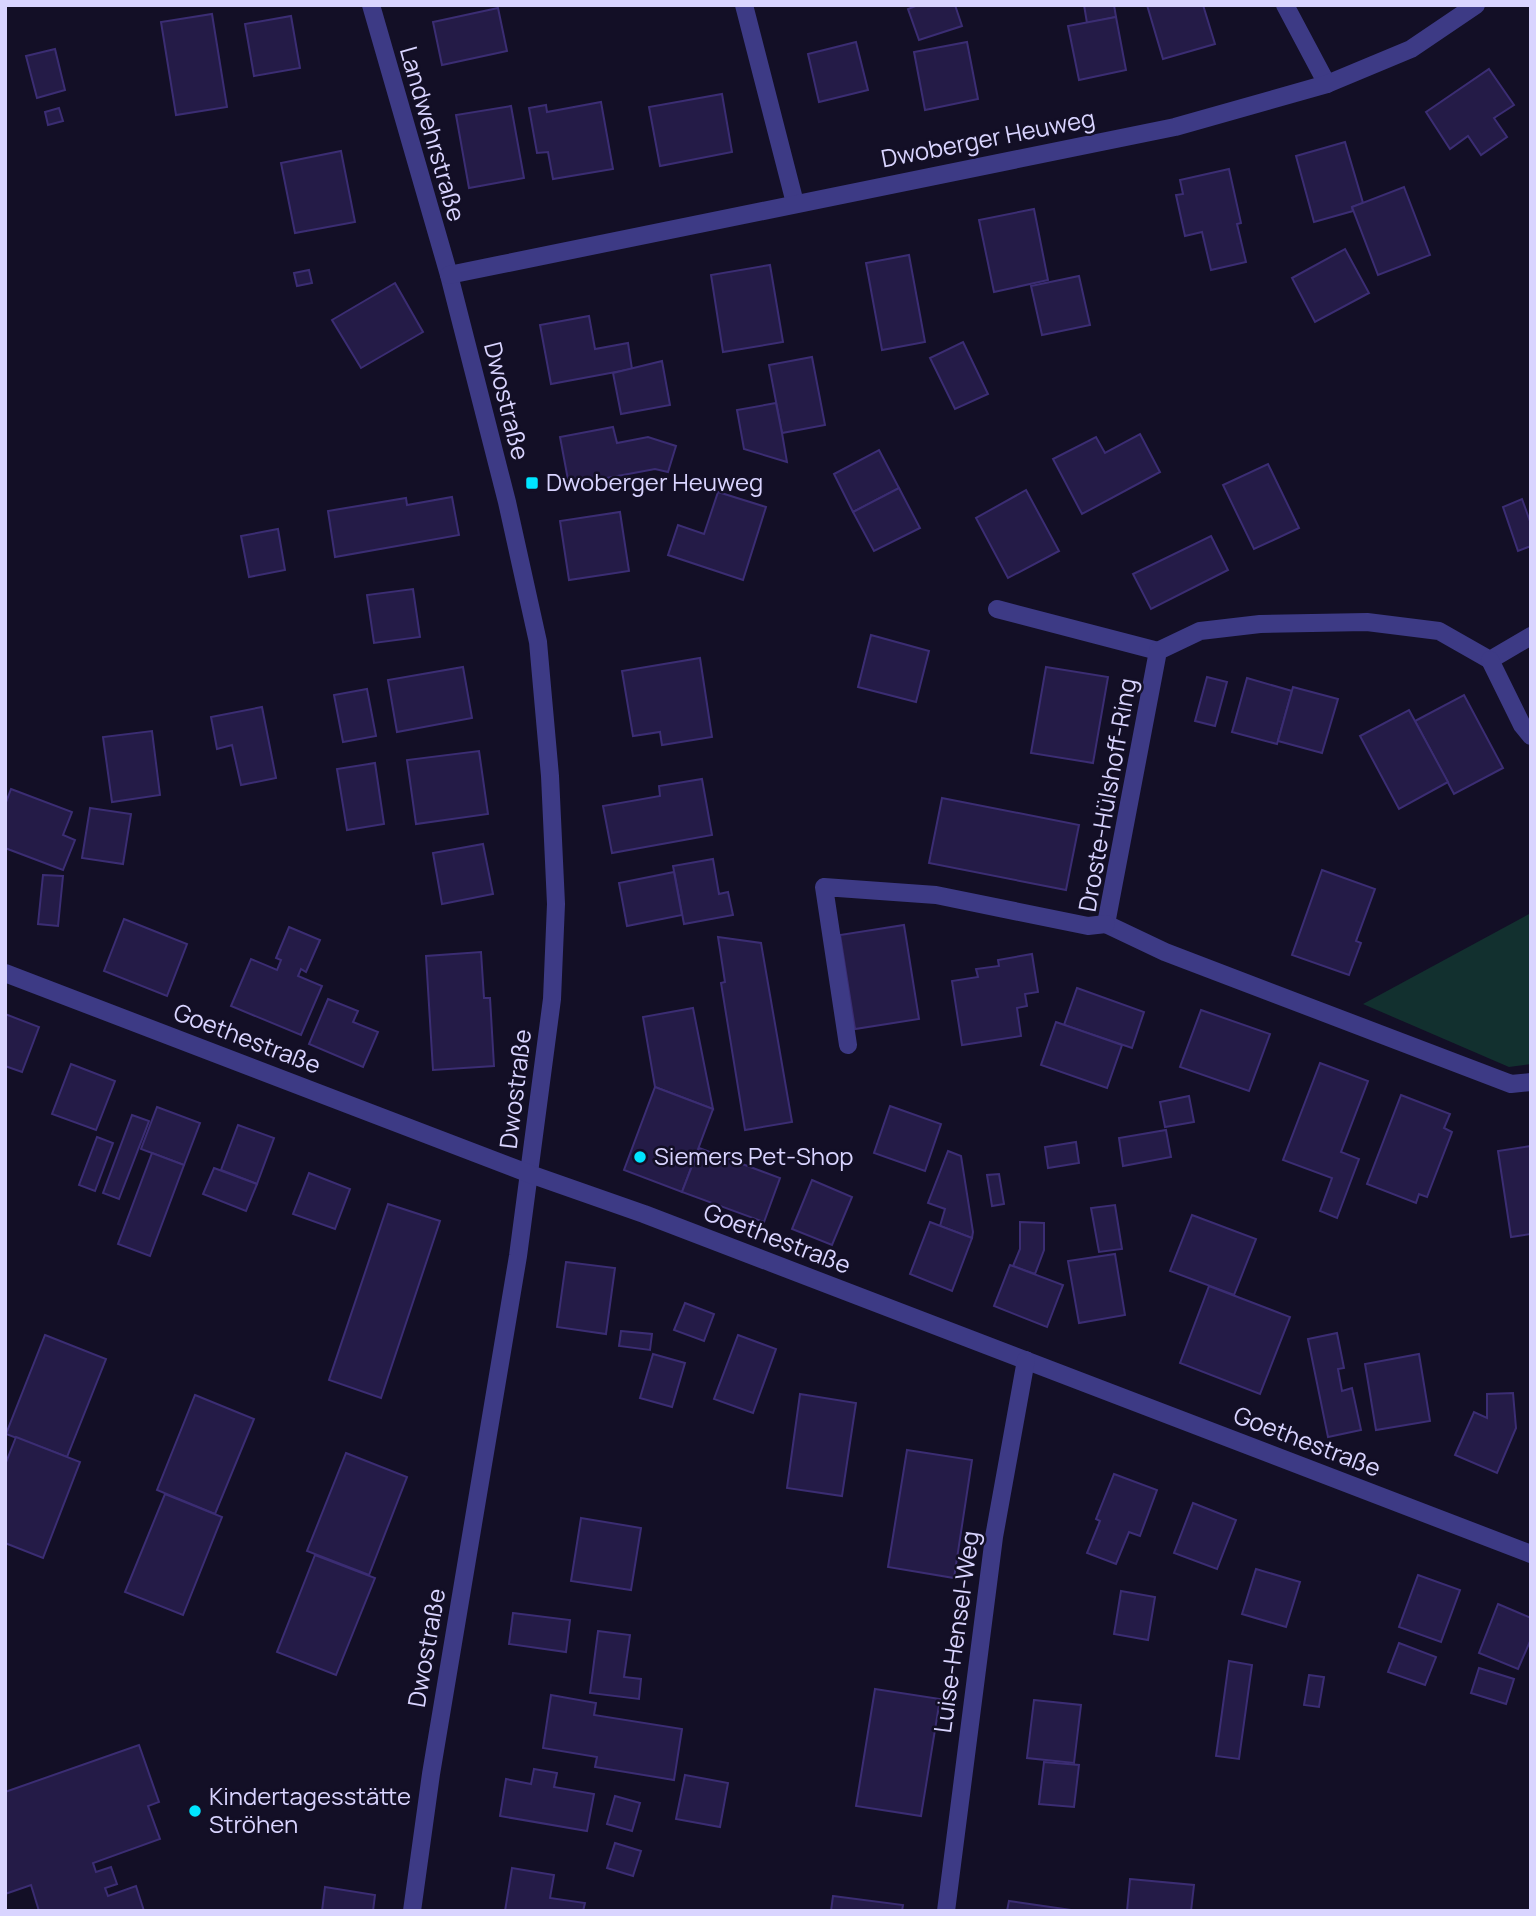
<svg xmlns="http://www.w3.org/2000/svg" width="1536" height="1916" viewBox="0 0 1536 1916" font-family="Manrope,sans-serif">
<rect width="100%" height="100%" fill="#130f26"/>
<!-- green -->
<polygon fill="#12302f" points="1531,913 1531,1064 1509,1067 1363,1004"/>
<!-- building -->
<g fill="#241b47" stroke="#3b2d73" stroke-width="2">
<polygon points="918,5 955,5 962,26 919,40 908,9"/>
<polygon points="1084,5 1114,5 1116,17 1087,23"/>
<polygon points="1147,5 1203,5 1215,44 1163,59"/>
<polygon points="498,8 507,51 442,65 433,22"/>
<polygon points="212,14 227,107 176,115 161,22"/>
<polygon points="291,16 300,68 254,76 245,24"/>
<polygon points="1116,17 1126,70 1079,80 1068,26"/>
<polygon points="856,42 868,90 819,102 808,54"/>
<polygon points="967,42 978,99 925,110 914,52"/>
<polygon points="55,49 65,90 37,98 26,56"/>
<polygon points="1489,69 1514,105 1494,118 1507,137 1481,155 1468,136 1450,149 1426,112"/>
<polygon points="722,94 732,152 660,166 649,107"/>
<polygon points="601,102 613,169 553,179 548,152 537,153 529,108 546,105 547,112"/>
<polygon points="511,106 524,178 469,188 456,115"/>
<polygon points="59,108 63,121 48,125 45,112"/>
<polygon points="1345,142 1363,203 1352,207 1353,211 1314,222 1296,156"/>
<polygon points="341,151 355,222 295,233 281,163"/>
<polygon points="1229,169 1241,223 1237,224 1246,262 1211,270 1202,232 1185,236 1176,195 1183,194 1180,180"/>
<polygon points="1404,187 1430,255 1378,275 1352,207"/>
<polygon points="1034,209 1048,280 994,292 979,220"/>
<polygon points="1345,249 1369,293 1315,322 1292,278"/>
<polygon points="909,255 925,342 882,350 866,263"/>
<polygon points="770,265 783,342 723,352 711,275"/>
<polygon points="309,270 312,283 297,286 294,273"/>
<polygon points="1079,276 1090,325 1042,335 1031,286"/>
<polygon points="395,283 423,332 361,368 332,320"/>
<polygon points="589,316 595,349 628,343 632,369 551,384 540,325"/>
<polygon points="963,342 988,394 955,409 930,358"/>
<polygon points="812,357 825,425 782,433 769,365"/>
<polygon points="662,361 670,405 621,414 613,373"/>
<polygon points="776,403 782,433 787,462 744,449 737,410"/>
<polygon points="613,427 617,443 648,437 676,446 668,472 655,469 569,485 560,437"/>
<polygon points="1140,434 1160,472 1082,514 1053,459 1096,437 1105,453"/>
<polygon points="879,450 899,488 853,512 834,474"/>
<polygon points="1268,464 1299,528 1254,549 1223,485"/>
<polygon points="899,488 920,528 874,551 853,512"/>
<polygon points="1026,490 1059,551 1008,578 976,518"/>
<polygon points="718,492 766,507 743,580 668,555 678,525 704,534"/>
<polygon points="452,497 459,535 335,557 328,511 406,498 407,505"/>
<polygon points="1522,499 1531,524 1531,546 1518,551 1503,507"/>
<polygon points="620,512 629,571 569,580 560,521"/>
<polygon points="278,529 285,570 249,577 241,536"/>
<polygon points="1211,536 1228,570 1151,609 1133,574"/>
<polygon points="413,589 420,637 374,643 367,595"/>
<polygon points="871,635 929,651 916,702 858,687"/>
<polygon points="700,658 712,737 662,745 660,732 633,736 622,671"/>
<polygon points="463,667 472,718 397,732 388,680"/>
<polygon points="1046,667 1108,677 1093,763 1031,753"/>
<polygon points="1207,677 1227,682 1215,726 1195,721"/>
<polygon points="1247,678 1292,691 1277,744 1232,732"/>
<polygon points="1293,687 1338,699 1322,753 1278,741"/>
<polygon points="367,689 376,736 343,742 334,695"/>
<polygon points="1464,695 1503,768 1454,794 1415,721"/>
<polygon points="262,707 276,778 241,785 232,745 217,749 211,717"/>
<polygon points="1409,710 1448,782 1399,809 1360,736"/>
<polygon points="152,731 160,795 112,802 103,737"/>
<polygon points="479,751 488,814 416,824 407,760"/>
<polygon points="375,763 384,824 347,830 337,769"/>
<polygon points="702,779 712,835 612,853 603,806 660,796 659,786"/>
<polygon points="11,789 72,812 63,835 75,840 63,870 5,848 5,805"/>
<polygon points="942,798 1079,825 1066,890 929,863"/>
<polygon points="90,808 131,814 123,864 82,858"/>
<polygon points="483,844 493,894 442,904 433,853"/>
<polygon points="713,859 719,894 728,892 733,915 684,924 673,866"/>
<polygon points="1322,870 1375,889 1356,941 1361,943 1349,975 1292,955"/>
<polygon points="674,872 682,915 627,926 619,883"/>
<polygon points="43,875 63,876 58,926 38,924"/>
<polygon points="124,919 187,944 167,996 104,971"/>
<polygon points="904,925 919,1019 855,1029 840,935"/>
<polygon points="289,927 320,940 306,972 301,969 298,976 322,986 301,1035 231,1006 251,959 277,970 281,960 276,958"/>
<polygon points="718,937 761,943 792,1122 745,1130 721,983 725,982"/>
<polygon points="481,952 484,998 490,998 494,1066 433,1070 426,956"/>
<polygon points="1032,954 1038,992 1025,994 1027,1006 1017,1008 1021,1036 962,1045 952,981 978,977 976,969 999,966 998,960"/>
<polygon points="1077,988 1144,1012 1132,1048 1064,1025"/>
<polygon points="328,999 358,1011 353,1022 378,1032 363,1067 309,1044"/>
<polygon points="693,1008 713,1109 655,1087 643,1017"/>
<polygon points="1201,1010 1270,1034 1249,1091 1180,1067"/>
<polygon points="5,1014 39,1027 22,1072 5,1066"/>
<polygon points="1056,1022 1122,1045 1107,1088 1041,1065"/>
<polygon points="1320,1063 1368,1081 1341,1152 1359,1159 1337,1218 1320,1211 1332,1178 1283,1160"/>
<polygon points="71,1064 115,1081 96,1130 52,1114"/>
<polygon points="655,1087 713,1109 682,1192 624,1170"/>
<polygon points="1401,1095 1450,1114 1444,1128 1452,1132 1427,1197 1419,1194 1416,1203 1367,1184"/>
<polygon points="1189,1096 1194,1122 1165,1127 1160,1102"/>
<polygon points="890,1106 941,1124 925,1171 874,1153"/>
<polygon points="157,1107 200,1123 184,1165 141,1149"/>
<polygon points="132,1115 149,1121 119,1199 103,1193"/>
<polygon points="238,1125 274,1138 257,1184 221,1170"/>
<polygon points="1166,1130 1171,1157 1123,1166 1119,1138"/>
<polygon points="97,1137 113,1143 95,1191 79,1185"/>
<polygon points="1076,1142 1079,1163 1048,1168 1045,1147"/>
<polygon points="1531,1146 1531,1234 1511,1237 1498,1151"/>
<polygon points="699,1148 780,1178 764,1222 682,1192"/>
<polygon points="948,1151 961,1156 973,1232 972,1238 940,1226 945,1209 928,1203"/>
<polygon points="152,1153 184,1165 150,1256 118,1244"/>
<polygon points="214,1168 257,1184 246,1211 203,1194"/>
<polygon points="309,1173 350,1189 335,1229 293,1214"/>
<polygon points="999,1174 1004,1204 992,1206 987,1175"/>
<polygon points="812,1180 852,1197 832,1245 792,1229"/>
<polygon points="388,1204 440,1221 381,1398 329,1380"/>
<polygon points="1115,1205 1122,1249 1099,1252 1091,1208"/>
<polygon points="1192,1215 1256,1239 1234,1295 1170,1271"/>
<polygon points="930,1222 972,1238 952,1291 910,1274"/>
<polygon points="1020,1222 1044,1223 1044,1250 1035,1274 1013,1266 1020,1249"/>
<polygon points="1115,1254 1125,1315 1079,1323 1068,1261"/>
<polygon points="566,1262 615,1268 606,1334 557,1327"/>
<polygon points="1010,1265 1063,1285 1047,1327 994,1306"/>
<polygon points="1209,1286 1290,1317 1260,1394 1180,1363"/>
<polygon points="685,1303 714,1314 704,1341 674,1330"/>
<polygon points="621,1331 652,1334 650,1350 619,1346"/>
<polygon points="1337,1333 1344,1368 1338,1369 1342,1391 1352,1388 1361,1430 1328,1437 1308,1339"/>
<polygon points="45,1335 106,1359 67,1457 6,1434"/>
<polygon points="738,1335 776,1349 753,1413 714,1399"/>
<polygon points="653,1354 685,1363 672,1407 640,1398"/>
<polygon points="1419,1354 1430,1421 1376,1430 1365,1364"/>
<polygon points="1513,1393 1516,1428 1497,1473 1455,1455 1474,1412 1487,1418 1487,1394"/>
<polygon points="800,1394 856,1403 842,1496 787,1488"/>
<polygon points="195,1395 254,1419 215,1514 157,1490"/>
<polygon points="16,1437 80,1462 43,1558 5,1543 5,1465"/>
<polygon points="907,1450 972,1460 954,1578 888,1567"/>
<polygon points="346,1453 407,1477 369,1575 307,1551"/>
<polygon points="1114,1474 1157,1490 1140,1536 1129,1532 1116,1564 1087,1553 1100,1521 1096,1519"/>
<polygon points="165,1494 222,1517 183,1615 125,1592"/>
<polygon points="1193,1503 1236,1520 1217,1569 1174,1553"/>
<polygon points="581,1518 641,1528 631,1590 571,1581"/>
<polygon points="315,1555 375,1578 336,1675 277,1652"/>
<polygon points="1256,1569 1300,1582 1286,1627 1242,1614"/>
<polygon points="1418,1575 1460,1590 1441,1642 1399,1627"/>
<polygon points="1121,1591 1155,1597 1148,1640 1114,1634"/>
<polygon points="1498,1604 1531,1618 1531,1639 1518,1669 1479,1653"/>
<polygon points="513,1613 570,1620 566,1652 509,1644"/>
<polygon points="598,1631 630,1635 624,1677 641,1679 639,1699 590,1693"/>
<polygon points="1399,1643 1436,1657 1425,1685 1388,1672"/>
<polygon points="1229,1661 1252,1665 1239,1759 1216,1756"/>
<polygon points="1479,1668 1514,1679 1506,1704 1471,1693"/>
<polygon points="1309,1675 1324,1677 1319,1707 1304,1705"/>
<polygon points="875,1689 940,1699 921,1816 856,1806"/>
<polygon points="551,1695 596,1703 594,1715 682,1729 674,1780 595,1767 597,1757 543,1748"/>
<polygon points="1034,1700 1081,1705 1074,1763 1027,1758"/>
<polygon points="139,1745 159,1802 148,1806 160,1839 93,1863 96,1872 111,1867 117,1884 105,1888 108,1896 136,1886 144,1911 39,1911 31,1885 5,1894 5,1792"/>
<polygon points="1044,1762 1079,1765 1074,1807 1039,1804"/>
<polygon points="534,1769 557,1773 554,1787 594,1794 587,1831 500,1816 506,1779 531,1784"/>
<polygon points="685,1775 728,1783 720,1827 676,1819"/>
<polygon points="615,1796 640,1803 632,1831 607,1824"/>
<polygon points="615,1843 641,1851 633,1876 607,1868"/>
<polygon points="512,1868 554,1875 550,1898 585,1903 583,1911 505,1911"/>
<polygon points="1130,1879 1194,1885 1191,1911 1127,1911"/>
<polygon points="325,1887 375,1895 373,1911 322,1911"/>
<polygon points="833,1896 903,1905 902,1911 831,1911"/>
<polygon points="1009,1901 1078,1911 1007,1911"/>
</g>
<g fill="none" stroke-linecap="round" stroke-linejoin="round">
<!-- minor -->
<g stroke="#3d3a85" stroke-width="18">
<polyline points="371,5 449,275 507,502 538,642 550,776 556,904 552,999 518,1256 431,1774 412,1911"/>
<polyline points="744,5 795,203"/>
<polyline points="1285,5 1327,84"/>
<polyline points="449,275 1175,127 1327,84 1411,49 1476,5"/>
<polyline points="997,609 1158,651"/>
<polyline points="1531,636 1490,660 1439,631 1367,622 1260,624 1200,631 1158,651 1106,924 1165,952 1511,1084 1531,1082"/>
<polyline points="1490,660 1522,725 1531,736"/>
<polyline points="5,973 530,1174 644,1214 1531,1554"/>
<polyline points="848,1045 824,887 936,895 1088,926 1106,924"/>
<polyline points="946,1911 994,1537 1026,1360"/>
</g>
</g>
<!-- markers -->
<g fill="#00e5ff" stroke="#130f26" stroke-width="2.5">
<rect x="525" y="476" width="14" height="14" rx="3.5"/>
<circle cx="640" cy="1157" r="7"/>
<circle cx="195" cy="1811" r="7"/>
</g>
<g text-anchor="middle" stroke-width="5" stroke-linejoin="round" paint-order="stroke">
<!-- street labels -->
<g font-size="24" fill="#d9d4ff" stroke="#130f26">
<text transform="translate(432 134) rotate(74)" y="8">Landwehrstraße</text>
<text transform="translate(988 139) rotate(-11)" y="8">Dwoberger Heuweg</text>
<text transform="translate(506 401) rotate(76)" y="8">Dwostraße</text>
<text transform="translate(1108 795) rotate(-80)" y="8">Droste-Hülshoff-Ring</text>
<text transform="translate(247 1039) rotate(21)" y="8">Goethestraße</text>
<text transform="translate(516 1089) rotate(-83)" y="8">Dwostraße</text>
<text transform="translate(777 1239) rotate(21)" y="8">Goethestraße</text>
<text transform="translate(1307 1442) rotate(21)" y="8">Goethestraße</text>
<text transform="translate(957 1632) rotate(-82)" y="8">Luise-Hensel-Weg</text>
<text transform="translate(427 1648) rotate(-80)" y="8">Dwostraße</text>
</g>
<!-- poi labels -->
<g font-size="24" fill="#d9d4ff" stroke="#130f26" text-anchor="start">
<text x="546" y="491">Dwoberger Heuweg</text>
<text x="654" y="1165">Siemers Pet-Shop</text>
<text x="209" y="1805">Kindertagesstätte<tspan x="209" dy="28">Ströhen</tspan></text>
</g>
</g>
<!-- border -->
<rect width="1536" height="1916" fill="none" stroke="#d9d4ff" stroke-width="14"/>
</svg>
